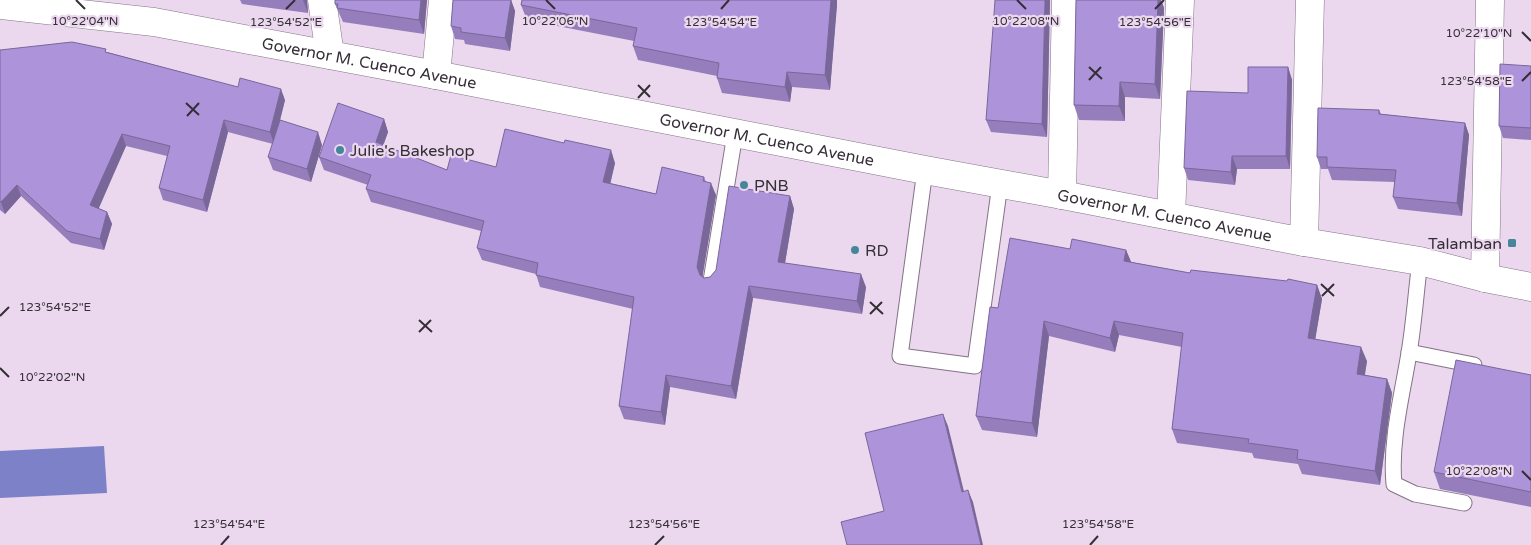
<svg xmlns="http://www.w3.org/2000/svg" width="1531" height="545" viewBox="0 0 1531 545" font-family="'Varela Round',sans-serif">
<rect width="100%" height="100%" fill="#ebd8ef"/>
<!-- water -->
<polygon fill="#7d81c7" points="104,446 107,493 0,498 0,451"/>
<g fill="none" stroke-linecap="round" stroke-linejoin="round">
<!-- service casing -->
<g stroke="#847287" stroke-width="17">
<g id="service">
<polyline points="925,170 900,356 975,366 1000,184"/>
<path d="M1420,261c-4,31 -6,62 -11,92 -7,43 -19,88 -15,131l21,10 49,9"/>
<polyline points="711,281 735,134"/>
<polyline points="1409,352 1474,365"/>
</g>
</g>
<!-- minor casing -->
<g stroke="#847287" stroke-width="29">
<g id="minor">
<polyline points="322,0 330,55"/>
<polyline points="436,75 443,0"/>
<polyline points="1062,195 1066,0"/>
<polyline points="1171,216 1180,0"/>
<polyline points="1304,242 1310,0"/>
<polyline points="1485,278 1490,0"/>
</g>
</g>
<!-- secondary casing -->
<g stroke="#847287" stroke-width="29">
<g id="secondary">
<path id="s1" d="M0,5l154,17 282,53 489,95 137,25 242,47 116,19 65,17 46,9"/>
</g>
</g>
<!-- service -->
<use href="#service" stroke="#fff" stroke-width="15"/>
<!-- minor -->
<use href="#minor" stroke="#fff" stroke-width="28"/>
<!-- secondary -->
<use href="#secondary" stroke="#fff" stroke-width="28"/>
</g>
<!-- wall -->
<g fill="#957ebb">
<polygon points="240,0 307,0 308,13 242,4"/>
<polygon points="427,0 424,34 343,22 335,4"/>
<polygon points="453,0 511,0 515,11 510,51 465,44 464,40 455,39 451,26"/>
<polygon points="522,0 837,0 830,90 792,87 790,102 722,93 717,78 717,76 638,60 633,46 634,41 527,20 521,5"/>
<polygon points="1050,0 1047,137 991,132 986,120"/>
<polygon points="1076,0 1161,0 1164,8 1160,99 1125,97 1125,121 1079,120 1074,105"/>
<polygon points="0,50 107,52 285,100 280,120 322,145 311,182 273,170 268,157 273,144 228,132 207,212 163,200 159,188 167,156 126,146 98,208 107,212 112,224 104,250 71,243 21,196 5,214 0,210"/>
<polygon points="1531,66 1531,140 1503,138 1499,126"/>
<polygon points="1288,67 1292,80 1290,169 1237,169 1235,185 1188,180 1184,168 1248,93"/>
<polygon points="1379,110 1381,114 1465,123 1469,135 1462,216 1398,209 1393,197 1395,182 1332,180 1328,169 1321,169 1317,157"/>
<polygon points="384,119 388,132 383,145 447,170 496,167 615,163 610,183 656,194 704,177 706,182 716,195 702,276 704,278 710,277 790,196 794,209 785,263 866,287 862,314 753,298 736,399 670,387 665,425 624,419 619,406 633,309 540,287 536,274 482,260 477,248 481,231 371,202 366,189 368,185 324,170 319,157"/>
<polygon points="1070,249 1126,250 1131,262 1190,273 1317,285 1322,299 1315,339 1367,361 1365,375 1387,379 1392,393 1380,485 1302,474 1298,464 1254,458 1252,453 1177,443 1172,429 1182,347 1119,335 1115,352 1049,336 1037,437 982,430 976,416"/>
<polygon points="1531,375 1531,507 1440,489 1434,472"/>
</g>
<!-- shaded-wall -->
<g fill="#796799">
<polygon points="303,0 307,0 308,13"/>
<polygon points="421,0 427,0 424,34 419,20"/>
<polygon points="511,0 515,11 510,51 505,38"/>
<polygon points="831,0 837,0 837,6 830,90 825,75"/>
<polygon points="1045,0 1050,0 1047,137 1042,124"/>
<polygon points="1158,0 1161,0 1164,8 1160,99 1155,84"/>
<polygon points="1288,67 1292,80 1290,169 1286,156"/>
<polygon points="787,72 792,87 790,102 785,87"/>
<polygon points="1120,82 1125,97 1125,121 1119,106"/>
<polygon points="281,89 285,100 274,144 270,132"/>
<polygon points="384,119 388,132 380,155 376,142"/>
<polygon points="224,120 228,132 207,212 203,200"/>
<polygon points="1465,123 1469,135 1462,216 1457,203"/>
<polygon points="318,132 322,145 311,182 307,169"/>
<polygon points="122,134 126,146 95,217 90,205"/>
<polygon points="611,150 615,163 608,194 603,182"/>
<polygon points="1232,156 1237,169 1235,185 1231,172"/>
<polygon points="711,183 716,195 702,280 697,267"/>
<polygon points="17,185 21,196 5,214 1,202"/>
<polygon points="790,196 794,209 783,275 778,262"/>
<polygon points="107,212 112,224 104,250 100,239"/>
<polygon points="1126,250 1132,264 1124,261"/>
<polygon points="861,274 866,287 862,314 857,301"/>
<polygon points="1317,285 1322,299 1313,353 1308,338"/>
<polygon points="749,286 753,298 736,399 731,386"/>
<polygon points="1044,321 1049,336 1037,437 1032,423"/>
<polygon points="1114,321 1119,335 1115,352 1110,338"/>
<polygon points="1361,347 1367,361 1362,389 1357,374"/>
<polygon points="666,375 670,387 665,425 661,412"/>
<polygon points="1387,379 1392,393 1380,485 1375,471"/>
<polygon points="943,414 948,426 967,504 962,492"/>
<polygon points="968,490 973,502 983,545 981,545"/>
</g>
<!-- building -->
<g fill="#ad93da" stroke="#796799">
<polygon points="335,0 421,0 419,20 337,8 338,4 335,4"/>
<polygon points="453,0 511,0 505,38 461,32 461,28 451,26"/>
<polygon points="522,0 831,0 825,75 787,72 785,87 717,78 719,63 633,46 637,28 521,5"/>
<polygon points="995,0 1045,0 1042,124 986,120 994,14"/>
<polygon points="1076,0 1158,0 1155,84 1120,82 1119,106 1074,105"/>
<polygon points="72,42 106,49 105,52 238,87 240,78 281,89 270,132 224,120 203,200 159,188 170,146 122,134 90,205 107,212 100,239 67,231 17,185 1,202 0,201 0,50"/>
<polygon points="1500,64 1531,66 1531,128 1499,126"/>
<polygon points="1248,67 1288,67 1286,156 1232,156 1231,172 1184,168 1187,91 1248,93"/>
<polygon points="338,103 384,119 376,142 447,170 451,155 496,167 505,129 564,143 565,140 611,150 603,182 656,194 662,167 704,177 703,181 711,183 697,267 700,275 704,278 710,277 716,270 729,186 790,196 778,262 861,274 857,301 749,286 731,386 666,375 661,412 619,406 634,297 536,275 538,263 477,248 484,221 366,189 371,175 319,157"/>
<polygon points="1318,108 1379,110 1379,114 1465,123 1457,203 1393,197 1396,170 1327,167 1327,157 1317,157"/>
<polygon points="280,120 318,132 307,169 268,157"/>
<polygon points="1010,238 1070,249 1072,239 1126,250 1124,261 1190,273 1191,270 1287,281 1288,279 1317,285 1308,338 1361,347 1357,374 1387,379 1375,471 1297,459 1298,450 1248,443 1249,439 1172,429 1183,333 1114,321 1110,338 1044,321 1032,423 976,416 990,307 998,308"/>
<polygon points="1456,360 1531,375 1531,492 1434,472"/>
<polygon points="943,414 962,492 968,490 981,545 847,545 841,522 884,511 865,433"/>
</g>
<!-- ticks -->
<path fill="none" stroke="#352e36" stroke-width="2" d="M76,0l9,9M546,0l9,9M1017,0l9,9M286,9l9,-9M721,9l8,-9M1155,9l9,-9M1522,32l9,9M1089,67l13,12M1089,80l12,-13M1522,81l9,-9M638,85l12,12M638,98l12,-13M186,103l13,12M187,116l12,-13M1321,284l13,12M1322,296l12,-12M870,302l13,12M870,314l12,-12M0,316l9,-9M419,320l13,12M419,332l12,-12M0,368l9,9M1522,471l9,9M221,545l8,-9M655,545l9,-9M1090,545l8,-9"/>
<!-- markers -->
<g fill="#46869a" stroke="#ebd8ef" stroke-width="2">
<circle cx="340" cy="150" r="5"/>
<circle cx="744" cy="185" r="5"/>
<rect x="1507" y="238" width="10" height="10" rx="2.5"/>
<circle cx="855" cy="250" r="5"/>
</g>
<g text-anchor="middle" stroke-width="4.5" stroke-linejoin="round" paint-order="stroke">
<!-- street labels -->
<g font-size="16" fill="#352e36" stroke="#ebd8ef">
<text dy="6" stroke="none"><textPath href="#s1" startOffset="374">Governor M. Cuenco Avenue</textPath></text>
<text dy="6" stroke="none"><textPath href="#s1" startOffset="779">Governor M. Cuenco Avenue</textPath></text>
<text dy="6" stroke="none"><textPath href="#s1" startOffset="1184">Governor M. Cuenco Avenue</textPath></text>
</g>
<!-- poi labels -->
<g font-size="16" fill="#352e36" stroke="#ebd8ef" text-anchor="start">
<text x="350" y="156">Julie's Bakeshop</text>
<text x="754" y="191">PNB</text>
<text x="1502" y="249" text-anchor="end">Talamban</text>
<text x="865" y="256">RD</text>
</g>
</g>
<g font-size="12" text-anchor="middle" fill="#352e36" stroke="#ebd8ef" stroke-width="4.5" stroke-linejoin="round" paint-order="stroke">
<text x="85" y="25">10°22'04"N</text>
<text x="555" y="25">10°22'06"N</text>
<text x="1026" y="25">10°22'08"N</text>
<text x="286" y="26">123°54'52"E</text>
<text x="721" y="26">123°54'54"E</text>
<text x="1155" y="26">123°54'56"E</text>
<text x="1479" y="37">10°22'10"N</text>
<text x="1476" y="85">123°54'58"E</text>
<text x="55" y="311">123°54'52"E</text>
<text x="52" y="381">10°22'02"N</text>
<text x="1479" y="475">10°22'08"N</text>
<text x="229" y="528">123°54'54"E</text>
<text x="664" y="528">123°54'56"E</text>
<text x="1098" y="528">123°54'58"E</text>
</g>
</svg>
